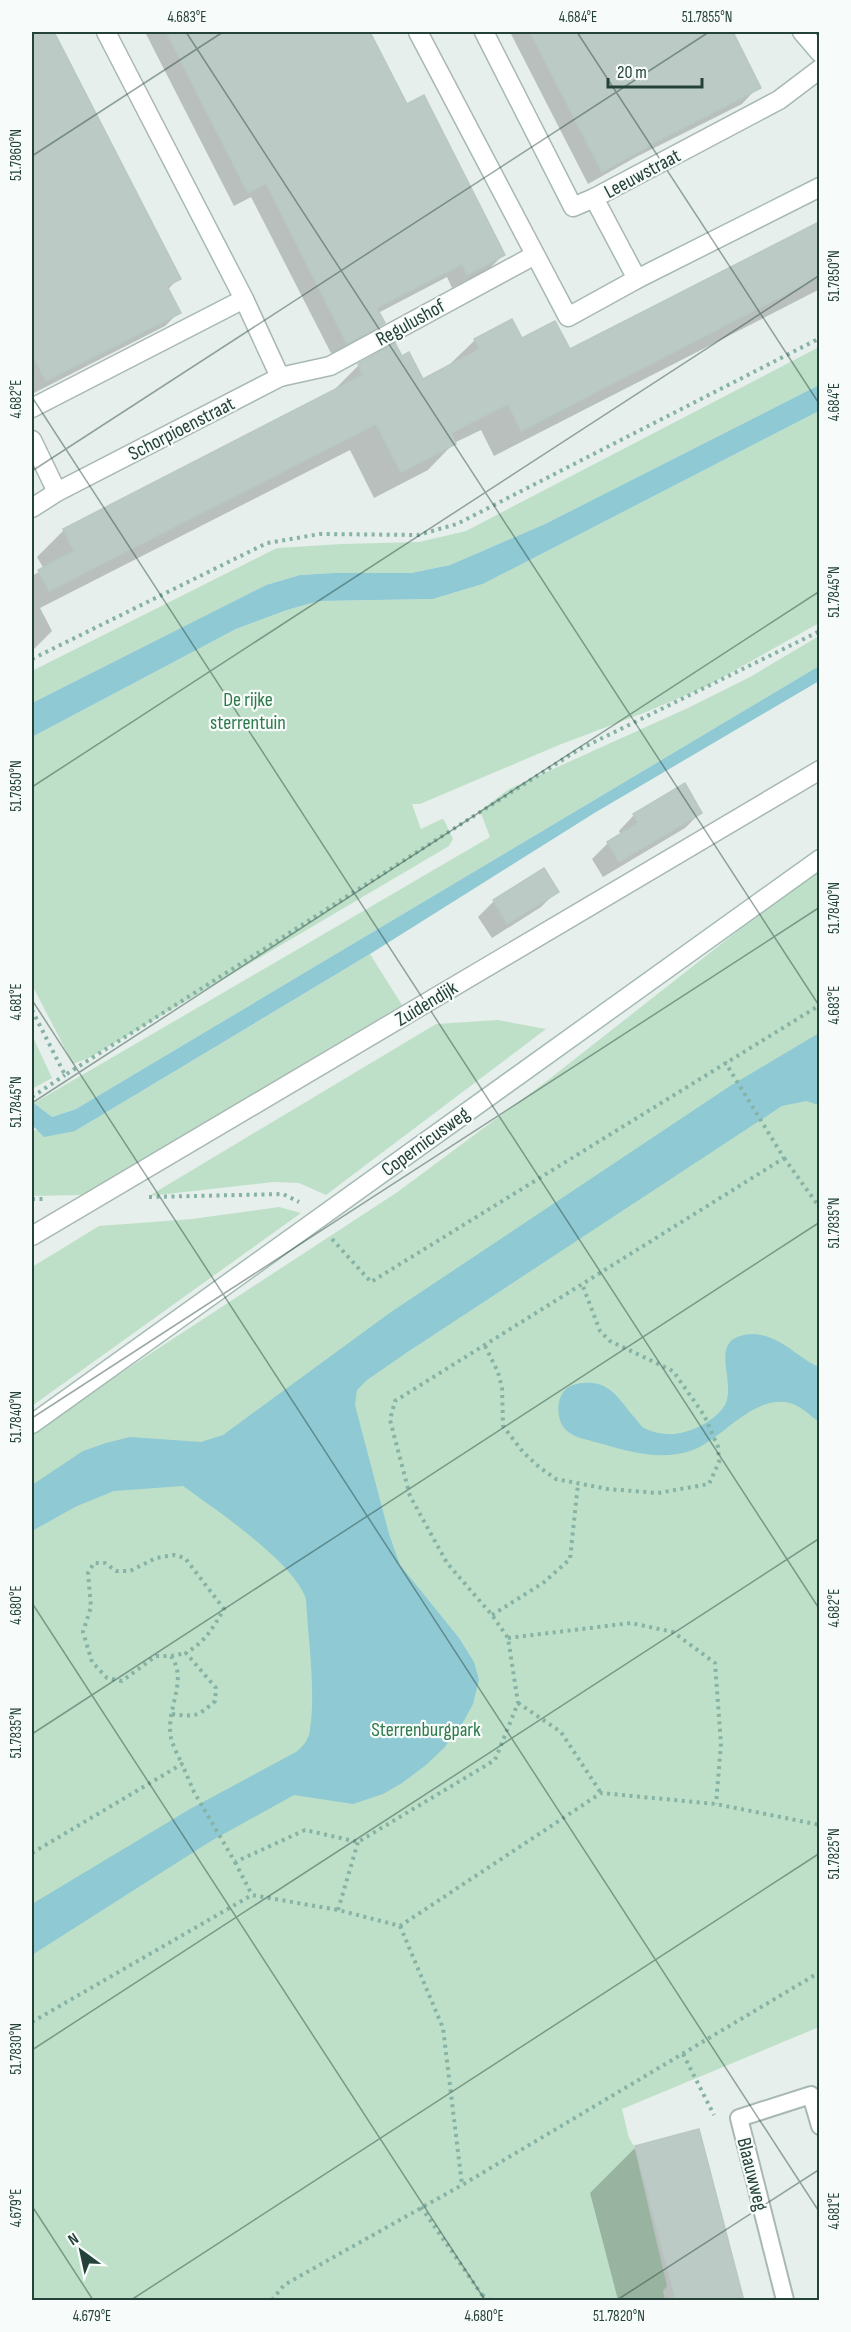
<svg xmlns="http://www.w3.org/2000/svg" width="851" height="2332" viewBox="0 0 851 2332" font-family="'Sofia Sans Condensed',sans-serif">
<rect width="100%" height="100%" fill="#e6efeb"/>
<!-- green -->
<g fill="#bfe0c8">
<polygon points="819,347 819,385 545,524 450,565 411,573 334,573 300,575 266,585 32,703 32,671 277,548 341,544 419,542 466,531"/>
<polygon points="819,411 819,623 705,687 646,712 559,745 420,804 412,804 421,829 442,819 444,820 453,839 449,846 91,1057 73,1064 32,985 32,737 236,629 287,610 319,601 433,599 483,584"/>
<polygon points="819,636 819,666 76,1109 52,1117 34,1103 490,837 480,811 509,789 690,707 750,677"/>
<polygon points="819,867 819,2027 622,2109 629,2138 634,2146 667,2286 663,2291 665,2300 32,2300 32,1431 396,1193 543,1084"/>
<polygon points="370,954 402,1005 82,1195 32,1196 32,1125 34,1130 75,1131"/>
<polygon points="498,1020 546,1029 326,1195 299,1183 273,1182 149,1196 436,1024"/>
<polygon points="32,1035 52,1078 32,1089"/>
<polygon points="279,1207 301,1213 32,1406 32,1267 99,1226 192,1219"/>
</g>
<!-- water -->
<g fill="#8ec9d4">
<polygon points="819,385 819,411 483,584 433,599 319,601 287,610 236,629 32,737 32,703 266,585 300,575 334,573 411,573 450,565 545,524"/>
<polygon points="819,666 819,681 596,812 370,954 75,1131 44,1137 32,1125 32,1092 34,1103 52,1117 76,1109"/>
<path d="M819,1033v72l-13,-4 -24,5 -376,247 -39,27 -10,10 -2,15 34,129 11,31 59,73 15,24 5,18 -6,24 -12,22 -17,22 -18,17 -24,18 -19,11 -30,10 -59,-9 -83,46 -179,114v-51l158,-95 106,-57c7,-6 13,-12 14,-23 6,-38 -2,-90 -4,-130 -12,-37 -90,-89 -123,-113l-69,5 -37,15 -45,25v-46l51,-34 23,-8 24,-6 71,5 22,-7 168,-123 339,-226z"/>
<path d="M755,1334c28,3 40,22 64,33v55c-7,-5 -17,-15 -26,-18 -37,-13 -69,34 -100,46 -33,12 -65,1 -98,-8 -13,-4 -27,-5 -34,-19 -3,-9 -4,-19 0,-27 4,-9 12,-12 21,-13 29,-3 36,16 53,35 3,4 6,8 9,10 13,7 31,8 44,3 13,-4 30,-14 37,-26 13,-26 -22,-70 30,-71z"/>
</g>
<!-- shadow -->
<g fill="#0003">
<polygon points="32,32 53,32 179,278 167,290 179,312 165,326 32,394"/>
<polygon points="145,32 368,32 407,106 503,255 489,269 452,288 447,277 378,313 383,323 369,337 333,357 251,197 234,206"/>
<polygon points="510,32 732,32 748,63 755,90 742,104 636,157 588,184"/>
<polygon points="820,223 820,289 494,456 481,430 454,443 428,470 374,498 350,450 40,608 52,631 32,651 32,576 44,569 37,557 64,530 332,392 359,365 401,358 422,381 448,366 475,340 521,340 569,351"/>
<polygon points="700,813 685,828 603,877 592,859 608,843 621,835 619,831 634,815"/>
<polygon points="557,891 541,907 492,938 478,917 494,901"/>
<polygon points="636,2147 743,2300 618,2300 590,2193"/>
</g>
<!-- building -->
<g fill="#bbcac4" stroke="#b8c9c2" stroke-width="1.5">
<polygon points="32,32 54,32 181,279 167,286 181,313 46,381 32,354"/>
<polygon points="166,32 370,32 407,104 424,95 505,255 467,275 462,264 377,308 385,323 347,344 266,183 248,193"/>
<polygon points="530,32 733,32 761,88 652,144 602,172"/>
<polygon points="819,222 819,277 521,431 508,404 451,433 456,444 401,472 376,424 49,591 38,570 74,551 63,529 363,375 358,364 395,343 402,356 409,352 423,379 480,349 474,339 512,319 522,338 555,321 570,349"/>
<polygon points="685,783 702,813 619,862 607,842 638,823 633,814"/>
<polygon points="544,868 559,892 507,924 493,900"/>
<polygon points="699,2129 744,2301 676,2301 635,2146"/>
</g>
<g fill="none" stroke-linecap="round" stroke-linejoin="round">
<!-- lane casing -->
<g stroke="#a8b8b2" stroke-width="20">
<polyline id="lane" points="785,2300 739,2118 811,2095 820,2126"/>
</g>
<!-- street casing -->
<g stroke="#a8b8b2" stroke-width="21">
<g id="street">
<polyline points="418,32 568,317 637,279"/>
<polyline points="484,32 573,207 594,198"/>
<polyline points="820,69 779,100 594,198 637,279 820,187"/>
<polyline points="280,377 330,366 535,255"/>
<polyline points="32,408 244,299"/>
<polyline points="32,440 57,492 280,377 244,299 106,32"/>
<polyline points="32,508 57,492"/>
<polyline points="32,1236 820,770"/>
</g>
</g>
<!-- secondary casing -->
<g stroke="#a4bbb3" stroke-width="21">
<g id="secondary">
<polyline points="802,32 820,53"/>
<polyline points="32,1424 820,859"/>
</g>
</g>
<!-- path -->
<g stroke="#86b3a5" stroke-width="4" stroke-dasharray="3 4.5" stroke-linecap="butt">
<polyline points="32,659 267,543 320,534 418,535 457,524 820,338"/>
<polyline points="32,1010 65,1075 578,750 820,631"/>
<polyline points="32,1097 65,1075"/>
<polyline points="784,1158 820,1208"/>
<polyline points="149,1197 283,1194 299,1202"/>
<polyline points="32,1199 43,1199"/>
<polyline points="332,1239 371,1282 820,1005"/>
<polyline points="485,1346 498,1372 502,1388 503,1426 523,1452 539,1467 556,1479 608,1489 658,1493 709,1484 719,1462 718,1447 704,1415 673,1371 610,1341 600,1331 582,1284"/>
<polyline points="492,1615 543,1583 570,1559 578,1484"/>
<polyline points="508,1638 631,1623 673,1632 715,1663 721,1744 716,1804"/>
<polyline points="171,1656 186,1653"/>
<polyline points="518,1703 561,1732 601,1793"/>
<path d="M172,1714c22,3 26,3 43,-13l1,-13 -30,-35c19,-11 27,-25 38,-44l-39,-51 -11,-3 -18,3 -26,13h-14l-11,-8h-11l-6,10 3,34 -8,25 9,30 15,16 15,3 34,-25h15c18,25 -6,53 0,82 2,8 7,18 11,26"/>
<polyline points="32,1853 182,1764 194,1792 235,1862 305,1830 358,1842 495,1760 518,1703 508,1638 492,1615 447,1563 410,1496 390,1420 395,1401 784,1158 725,1062"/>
<polyline points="235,1862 252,1895"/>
<polyline points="338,1910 358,1842"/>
<polyline points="400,1926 443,2028 462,2185"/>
<polyline points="32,2022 252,1895 338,1910 400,1926 601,1793 716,1804 820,1825"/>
<polyline points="683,2054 714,2115"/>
<polyline points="421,2207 482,2295 477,2300"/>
<polyline points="482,2295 490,2300"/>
<polyline points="272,2300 284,2285 462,2185 820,1972"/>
</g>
<!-- lane -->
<use href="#lane" stroke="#fff" stroke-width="16"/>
<!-- street -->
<use href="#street" stroke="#fff" stroke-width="18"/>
<!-- secondary -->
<use href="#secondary" stroke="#fff" stroke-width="18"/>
</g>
<!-- ticks -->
<path fill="none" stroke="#24423a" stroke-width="1.5" stroke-opacity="0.45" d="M186,32l634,975M577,32l243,373M32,156l191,-124M32,397l788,1213M32,471l677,-439M32,787l788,-512M32,1000l788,1213M32,1103l788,-512M32,1418l788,-511M32,1603l453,697M32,1734l788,-512M32,2050l788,-512M32,2206l61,94M131,2300l689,-447M617,2300l203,-131"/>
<g text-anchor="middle" stroke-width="4.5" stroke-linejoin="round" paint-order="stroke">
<!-- street labels -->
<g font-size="20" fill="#24423a" stroke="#f7fbf9">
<text transform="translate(642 173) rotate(-28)" y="7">Leeuwstraat</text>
<text transform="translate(410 322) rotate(-29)" y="7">Regulushof</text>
<text transform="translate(181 428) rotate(-27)" y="7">Schorpioenstraat</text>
<text transform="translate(426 1003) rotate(-31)" y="7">Zuidendijk</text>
<text transform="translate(425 1141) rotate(-36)" y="7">Copernicusweg</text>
<text transform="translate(753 2174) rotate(76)" y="7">Blaauwweg</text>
</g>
<!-- park labels -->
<g font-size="20" fill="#2d7a4b" stroke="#f7fbf9">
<text x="248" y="706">De rijke<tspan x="248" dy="23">sterrentuin</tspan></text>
<text x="426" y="1736">Sterrenburgpark</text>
</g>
</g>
<!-- border -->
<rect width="851" height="2332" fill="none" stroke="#f7fbf9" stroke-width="66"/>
<!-- north arrow -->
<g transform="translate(81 2251) rotate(327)" stroke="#f7fbf9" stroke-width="4.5" paint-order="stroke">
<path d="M0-4.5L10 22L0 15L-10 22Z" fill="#24423a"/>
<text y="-9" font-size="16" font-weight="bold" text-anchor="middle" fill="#24423a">N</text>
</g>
<!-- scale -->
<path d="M608 78v9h94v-9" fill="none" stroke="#24423a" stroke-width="3"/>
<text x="617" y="78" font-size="18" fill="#24423a" stroke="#f7fbf9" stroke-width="4.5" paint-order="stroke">20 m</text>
<rect x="33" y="33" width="785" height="2266" fill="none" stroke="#24423a" stroke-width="2"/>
<g font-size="15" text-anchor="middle" fill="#24423a">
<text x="187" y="22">4.683°E</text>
<text x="578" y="22">4.684°E</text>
<text x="707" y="22">51.7855°N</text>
<text transform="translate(16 155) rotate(-90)" y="5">51.7860°N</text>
<text transform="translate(834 276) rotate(-90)" y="5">51.7850°N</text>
<text transform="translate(16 399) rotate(-90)" y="5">4.682°E</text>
<text transform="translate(834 402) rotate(-90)" y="5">4.684°E</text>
<text transform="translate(834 592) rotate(-90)" y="5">51.7845°N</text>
<text transform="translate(16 786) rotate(-90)" y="5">51.7850°N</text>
<text transform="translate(834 908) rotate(-90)" y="5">51.7840°N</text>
<text transform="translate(16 1002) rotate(-90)" y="5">4.681°E</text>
<text transform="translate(834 1005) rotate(-90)" y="5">4.683°E</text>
<text transform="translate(16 1102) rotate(-90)" y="5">51.7845°N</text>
<text transform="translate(834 1223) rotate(-90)" y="5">51.7835°N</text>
<text transform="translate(16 1417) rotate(-90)" y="5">51.7840°N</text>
<text transform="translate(16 1605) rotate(-90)" y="5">4.680°E</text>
<text transform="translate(834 1608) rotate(-90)" y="5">4.682°E</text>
<text transform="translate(16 1733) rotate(-90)" y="5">51.7835°N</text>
<text transform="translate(834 1854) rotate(-90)" y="5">51.7825°N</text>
<text transform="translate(16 2049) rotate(-90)" y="5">51.7830°N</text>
<text transform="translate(16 2208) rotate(-90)" y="5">4.679°E</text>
<text transform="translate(834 2211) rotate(-90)" y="5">4.681°E</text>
<text x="92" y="2321">4.679°E</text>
<text x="484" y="2321">4.680°E</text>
<text x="619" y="2321">51.7820°N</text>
</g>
</svg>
